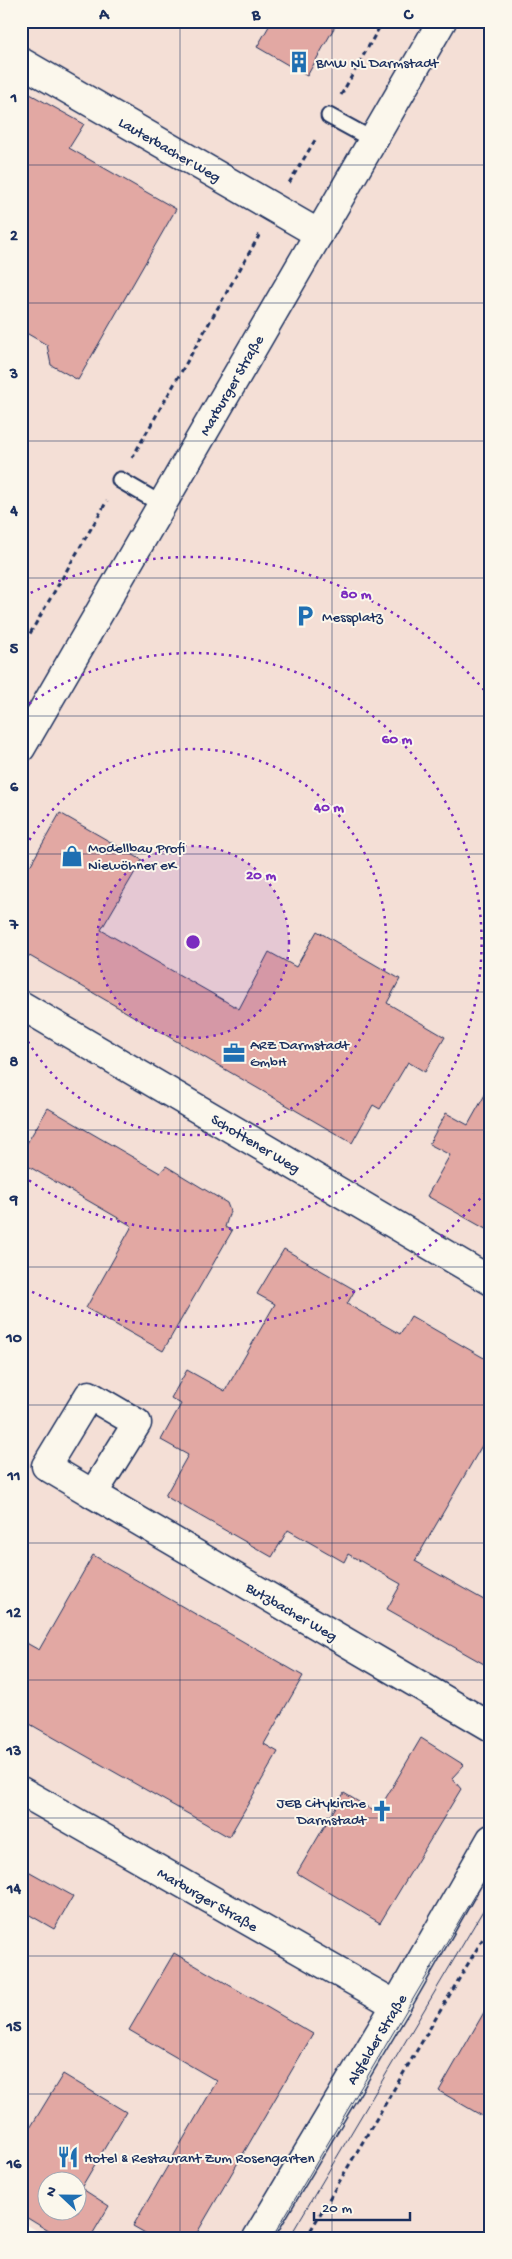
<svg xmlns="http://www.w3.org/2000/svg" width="512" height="2259" viewBox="0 0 512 2259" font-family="'Gochi Hand',sans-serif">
<rect width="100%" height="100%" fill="#fbf7ec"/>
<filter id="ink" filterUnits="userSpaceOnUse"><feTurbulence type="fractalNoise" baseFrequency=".02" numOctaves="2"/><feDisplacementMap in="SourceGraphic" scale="10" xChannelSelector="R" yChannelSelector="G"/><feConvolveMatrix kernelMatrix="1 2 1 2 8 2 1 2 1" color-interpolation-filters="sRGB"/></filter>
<g filter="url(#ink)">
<!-- built -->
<path fill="#f4dfd6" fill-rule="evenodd" d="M21,21h470v2217h-442l-28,-17zM48,2182h30v30h-30z"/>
<!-- building -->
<g fill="#e2a8a3" stroke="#1b2f5e" fill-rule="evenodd">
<polygon points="272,21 338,21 307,76 257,47"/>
<polygon points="21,89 84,124 69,148 176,209 78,380 51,365 47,345 21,330"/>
<polygon points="60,813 142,860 101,930 239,1009 269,952 296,967 317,931 400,979 387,1003 445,1037 425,1072 408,1062 380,1109 373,1105 352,1143 21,951 21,861 30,866"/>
<polygon points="491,1084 491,1232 427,1196 450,1155 429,1144 446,1113 468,1125"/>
<polygon points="48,1108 160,1173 166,1166 227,1203 230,1211 225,1227 232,1231 163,1351 86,1308 132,1226 21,1162 21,1153"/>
<polygon points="284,1249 355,1290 347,1304 400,1334 411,1316 491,1362 491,1430 415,1561 491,1604 491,1668 387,1609 401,1584 348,1554 344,1562 288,1530 272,1557 165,1496 188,1455 161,1440 181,1404 171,1398 187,1370 225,1391 275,1304 257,1294"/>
<polygon points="93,1555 303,1676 264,1744 278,1752 229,1837 21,1719 21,1640 39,1650"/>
<polygon points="421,1738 464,1765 452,1778 461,1789 380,1923 297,1873 344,1793 377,1813"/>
<polygon points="21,1867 73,1896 54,1929 21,1910"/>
<polygon points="174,1953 313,2034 194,2238 154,2238 133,2226 217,2081 129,2030"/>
<polygon points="491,2000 491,2121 439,2091"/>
<path d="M63,2074l63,38 -45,76 28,18 -19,32h-30l-39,-24v-71zM48,2182h30v30h-30z"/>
</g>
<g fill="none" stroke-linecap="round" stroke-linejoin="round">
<!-- service casing -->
<g stroke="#1b2f5e" stroke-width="19">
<g id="service">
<polyline points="329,116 373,140"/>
<polyline points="120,480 161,504"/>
</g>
</g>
<!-- minor casing -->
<g stroke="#1b2f5e" stroke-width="31">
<g id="minor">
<polyline points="21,62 319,234"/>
<polyline points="21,748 442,21"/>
<polyline points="21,1005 491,1281"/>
<polygon points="89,1395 137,1423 93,1494 46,1466"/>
<polyline points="93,1494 491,1727"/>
<polyline points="21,1791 396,2005"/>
</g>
</g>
<!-- tertiary casing -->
<g stroke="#1b2f5e" stroke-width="31">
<polyline id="tertiary" points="257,2238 396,2005 491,1839"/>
</g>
<!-- path -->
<g stroke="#1b2f5e" stroke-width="3" stroke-dasharray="5 4" stroke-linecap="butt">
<polyline points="341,95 383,21"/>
<polyline points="289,183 317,137"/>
<polyline points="132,458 260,234"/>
<polyline points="21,649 107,501"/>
<polyline points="484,1810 491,1798"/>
<polyline points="306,2238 491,1925"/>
</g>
<!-- service -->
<use href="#service" stroke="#fbf7ec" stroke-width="15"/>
<!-- minor -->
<use href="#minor" stroke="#fbf7ec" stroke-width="28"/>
<!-- tertiary -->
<use href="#tertiary" stroke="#fbf7ec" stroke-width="28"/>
<!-- tram -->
<g stroke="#1b2f5e" stroke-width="1">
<polyline points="272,2238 491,1867"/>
<polyline points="289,2238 491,1897"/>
</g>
</g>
</g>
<!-- grid -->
<path fill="none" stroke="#1b2f5e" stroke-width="1" stroke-opacity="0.55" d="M180,21v2217M332,21v2217M21,165h470M21,303h470M21,441h470M21,578h470M21,716h470M21,854h470M21,992h470M21,1130h470M21,1267h470M21,1405h470M21,1543h470M21,1680h470M21,1818h470M21,1956h470M21,2094h470"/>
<!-- distance rings -->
<circle cx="193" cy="942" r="96" fill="#7b2cbf" fill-opacity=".12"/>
<g fill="none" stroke="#7b2cbf" stroke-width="2.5" stroke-dasharray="2.5 5">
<circle cx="193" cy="942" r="96"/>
<path d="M22 853A193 193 0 1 1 22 1031"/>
<path d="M23 708A289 289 0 1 1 23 1176"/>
<path d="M490 1187A385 385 0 0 1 24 1288M24 596A385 385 0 0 1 490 697"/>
</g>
<!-- icons -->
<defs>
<g id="building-bare" transform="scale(1.725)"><path d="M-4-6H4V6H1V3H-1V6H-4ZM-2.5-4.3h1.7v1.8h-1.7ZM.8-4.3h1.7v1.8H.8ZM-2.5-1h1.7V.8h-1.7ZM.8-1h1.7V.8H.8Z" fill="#1f6fb2" stroke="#fbf7ec" stroke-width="2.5" paint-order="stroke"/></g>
<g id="parking-bare" transform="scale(1.725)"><path d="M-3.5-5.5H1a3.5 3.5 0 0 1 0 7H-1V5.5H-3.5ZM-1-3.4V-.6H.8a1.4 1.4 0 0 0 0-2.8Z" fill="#1f6fb2" stroke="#fbf7ec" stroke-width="2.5" paint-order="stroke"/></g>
<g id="shop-bare" transform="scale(1.725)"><path d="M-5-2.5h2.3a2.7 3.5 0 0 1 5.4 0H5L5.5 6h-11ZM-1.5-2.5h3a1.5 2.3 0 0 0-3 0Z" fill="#1f6fb2" stroke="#fbf7ec" stroke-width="2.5" paint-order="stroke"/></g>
<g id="office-bare" transform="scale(1.725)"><path d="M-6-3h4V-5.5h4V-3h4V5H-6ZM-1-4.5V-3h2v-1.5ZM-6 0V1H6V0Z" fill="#1f6fb2" stroke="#fbf7ec" stroke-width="2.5" paint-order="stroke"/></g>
<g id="church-bare" transform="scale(1.725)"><path d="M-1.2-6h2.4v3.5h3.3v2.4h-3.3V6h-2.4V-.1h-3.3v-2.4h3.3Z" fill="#1f6fb2" stroke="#fbf7ec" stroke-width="2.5" paint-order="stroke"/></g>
<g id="restaurant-bare" transform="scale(1.725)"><path d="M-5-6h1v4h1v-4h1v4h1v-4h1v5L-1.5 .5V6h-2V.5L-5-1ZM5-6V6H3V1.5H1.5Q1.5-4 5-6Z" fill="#1f6fb2" stroke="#fbf7ec" stroke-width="2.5" paint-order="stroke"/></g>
</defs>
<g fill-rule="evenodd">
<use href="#building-bare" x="299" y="62"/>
<use href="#parking-bare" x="305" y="616"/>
<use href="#shop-bare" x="72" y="856"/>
<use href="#office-bare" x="234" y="1053"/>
<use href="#church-bare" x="382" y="1811"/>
<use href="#restaurant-bare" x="68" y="2157"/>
</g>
<g text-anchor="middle" stroke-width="4" stroke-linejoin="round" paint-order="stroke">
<!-- poi labels -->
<g font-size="15" fill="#1b2f5e" stroke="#fbf7ec" text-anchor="start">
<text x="316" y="67">BMW NL Darmstadt</text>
<text x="322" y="621">Messplatz</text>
<text x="88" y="852">Modellbau Profi<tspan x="88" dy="17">Niewöhner eK</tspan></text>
<text x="250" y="1049">ARZ Darmstadt<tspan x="250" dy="17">GmbH</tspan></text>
<text x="366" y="1807" text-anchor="end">JEB Citykirche<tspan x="366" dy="17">Darmstadt</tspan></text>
<text x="84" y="2162">Hotel &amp; Restaurant Zum Rosengarten</text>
</g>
<!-- street labels -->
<g font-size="15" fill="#1b2f5e" stroke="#fbf7ec">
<text transform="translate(170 149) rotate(30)" y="5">Lauterbacher Weg</text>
<text transform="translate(231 385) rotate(-60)" y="5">Marburger Straße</text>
<text transform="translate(256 1143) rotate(31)" y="5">Schottener Weg</text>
<text transform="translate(292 1611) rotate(30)" y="5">Butzbacher Weg</text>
<text transform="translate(208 1899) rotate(30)" y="5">Marburger Straße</text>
<text transform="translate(376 2039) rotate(-59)" y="5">Alsfelder Straße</text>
</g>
</g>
<circle cx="193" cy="942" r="8" fill="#7b2cbf" stroke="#fbf7ec" stroke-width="2.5"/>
<g font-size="15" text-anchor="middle" font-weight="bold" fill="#7b2cbf" stroke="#fbf7ec" stroke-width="4" stroke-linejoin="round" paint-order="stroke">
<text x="356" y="598">80 m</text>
<text x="397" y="743">60 m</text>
<text x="329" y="811">40 m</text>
<text x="261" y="879">20 m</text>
</g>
<!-- margin -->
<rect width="512" height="2259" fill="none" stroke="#fbf7ec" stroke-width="55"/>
<!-- north arrow -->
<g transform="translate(62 2196) rotate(292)"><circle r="24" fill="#fbf7ec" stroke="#a1a7b3"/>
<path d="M0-4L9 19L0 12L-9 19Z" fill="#1f6fb2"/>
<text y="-8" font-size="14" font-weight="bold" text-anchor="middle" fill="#1b2f5e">N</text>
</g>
<!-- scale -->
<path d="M314 2212v8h96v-8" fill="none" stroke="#1b2f5e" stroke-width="2.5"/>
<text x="322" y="2212" font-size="15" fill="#1b2f5e" stroke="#fbf7ec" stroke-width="4" paint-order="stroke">20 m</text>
<rect x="28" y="28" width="456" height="2204" fill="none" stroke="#1b2f5e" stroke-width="2"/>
<g font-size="16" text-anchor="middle" font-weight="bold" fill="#1b2f5e">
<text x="104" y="19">A</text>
<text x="256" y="19">B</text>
<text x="408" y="19">C</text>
<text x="14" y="102">1</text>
<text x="14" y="240">2</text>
<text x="14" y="378">3</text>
<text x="14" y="515">4</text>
<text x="14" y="653">5</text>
<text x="14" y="791">6</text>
<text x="14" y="929">7</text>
<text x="14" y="1066">8</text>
<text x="14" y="1204">9</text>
<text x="14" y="1342">10</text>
<text x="14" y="1480">11</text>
<text x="14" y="1617">12</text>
<text x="14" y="1755">13</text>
<text x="14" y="1893">14</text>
<text x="14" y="2031">15</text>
<text x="14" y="2168">16</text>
</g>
</svg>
